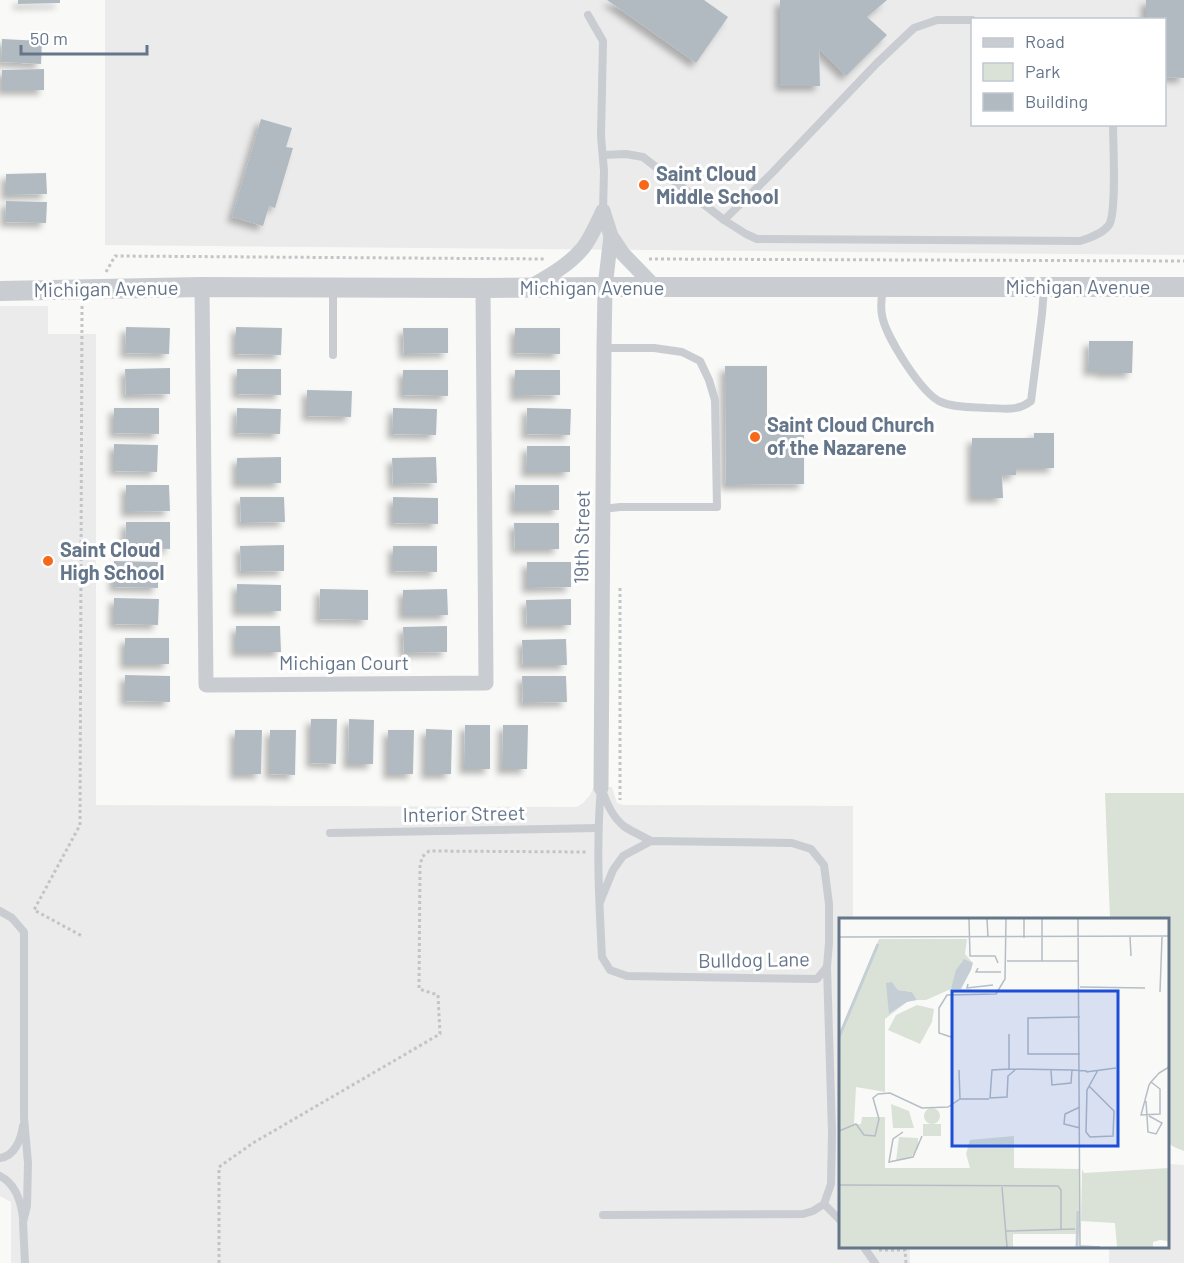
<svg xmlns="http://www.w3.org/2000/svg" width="1184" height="1263" viewBox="0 0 1184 1263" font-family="Barlow,sans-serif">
<defs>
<filter id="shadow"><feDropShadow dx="-5" dy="5" stdDeviation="3" flood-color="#0004"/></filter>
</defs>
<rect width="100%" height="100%" fill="#f9faf7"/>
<!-- built -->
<g fill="#eaebea" fill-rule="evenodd">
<path d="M105,0h1079v255l-1079,-10zM972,20h192v104h-192z"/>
<polygon points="0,306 48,306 48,334 96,334 96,805 577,807 583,803 590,795 593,788 612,787 617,803 623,805 853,806 853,919 840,920 840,1246 910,1247 910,1263 11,1263 11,1202 0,1196"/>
<polygon points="1168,1164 1184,1165 1184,1263 1109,1263 1109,1247 1168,1246"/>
</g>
<!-- green -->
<polygon fill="#dae2d7" points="1105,793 1184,793 1184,1151 1174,1147 1168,1143 1168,920 1110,919"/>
<!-- building -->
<g fill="#b2bac1" filter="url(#shadow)">
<polygon points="18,0 60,0 60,3 18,4"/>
<polygon points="607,0 704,0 728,17 696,63"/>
<polygon points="780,0 887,0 867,17 887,35 846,76 819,49 820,86 780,86"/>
<polygon points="1146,0 1184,0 1184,78 1164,77 1164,20 1146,20"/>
<polygon points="2,39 42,41 41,64 1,62"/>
<polygon points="44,69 44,90 2,90 2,70"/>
<polygon points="261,119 292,128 286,147 293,148 275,208 269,206 263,226 232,217"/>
<polygon points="46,173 47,194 6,195 6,174"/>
<polygon points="6,201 47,202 46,223 5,222"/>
<polygon points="126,327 170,328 169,354 125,353"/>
<polygon points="236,327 282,328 281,355 236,354"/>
<polygon points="403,328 448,328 448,353 404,354"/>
<polygon points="515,328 560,328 560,354 515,353"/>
<polygon points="1089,341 1133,341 1132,373 1101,373 1101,371 1088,371"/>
<polygon points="725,366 767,366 767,429 804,428 804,484 726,485"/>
<polygon points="170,368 170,394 126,395 125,369"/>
<polygon points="237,369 281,369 281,395 237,394"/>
<polygon points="403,370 448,370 448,396 403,395"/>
<polygon points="515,370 560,370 560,395 515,396"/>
<polygon points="307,390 352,391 351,417 307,416"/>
<polygon points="114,408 159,408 159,434 114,433"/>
<polygon points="237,408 281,409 280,434 236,433"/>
<polygon points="393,408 437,409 436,435 392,434"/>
<polygon points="527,408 571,409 570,435 526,434"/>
<polygon points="1034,433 1054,433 1054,468 1016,468 1016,475 1002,476 1003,498 972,498 972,438 1034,438"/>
<polygon points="114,444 158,445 157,472 114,471"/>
<polygon points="527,446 570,446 570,472 526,472"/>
<polygon points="281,457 281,483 237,483 237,458"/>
<polygon points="436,457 437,483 393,484 392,458"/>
<polygon points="126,485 169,485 170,511 126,512"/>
<polygon points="515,485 559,485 559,510 514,510"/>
<polygon points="240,497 284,497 285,522 241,523"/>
<polygon points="393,497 438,498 438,524 393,523"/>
<polygon points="126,522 170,522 170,549 125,548"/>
<polygon points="514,523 559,523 559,549 515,549"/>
<polygon points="284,545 284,571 241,572 240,546"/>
<polygon points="393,546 437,546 437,572 393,571"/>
<polygon points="114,561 158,562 158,588 114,587"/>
<polygon points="527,562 571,562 571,587 527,588"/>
<polygon points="237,584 281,585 281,611 237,611"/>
<polygon points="320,589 368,590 368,620 319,619"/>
<polygon points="447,589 448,615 403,615 403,590"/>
<polygon points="114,598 159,599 158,625 114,624"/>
<polygon points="571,599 571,625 527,625 526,600"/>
<polygon points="236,626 280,626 281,652 236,652"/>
<polygon points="447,626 447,652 404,653 403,627"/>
<rect x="125" y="638" width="44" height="26"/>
<polygon points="566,639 567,665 523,665 522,640"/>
<polygon points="125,675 170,676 170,702 125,701"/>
<polygon points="522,676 566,676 567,702 523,703"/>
<polygon points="311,719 337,719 336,764 311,763"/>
<polygon points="349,719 374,720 373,764 348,764"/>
<polygon points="465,725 490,725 490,769 464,769"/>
<polygon points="503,725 528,725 527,769 502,769"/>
<polygon points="426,729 452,730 451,774 426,774"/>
<polygon points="235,730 262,730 261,774 235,774"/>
<polygon points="270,730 296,730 295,775 270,774"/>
<polygon points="388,730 414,730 413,774 388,774"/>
</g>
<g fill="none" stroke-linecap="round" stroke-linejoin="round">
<!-- path -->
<g stroke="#c2c4c7" stroke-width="3" stroke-dasharray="3 3" stroke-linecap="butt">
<polyline points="649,259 1184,261"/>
<polyline points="106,272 115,256 546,259"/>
<polyline points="82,306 80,825 34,910 82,936"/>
<polyline points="620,588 620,800"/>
<polyline points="901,1246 901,1250 905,1250 906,1263"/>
<polyline points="879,1250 901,1250"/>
<polyline points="219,1263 219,1167 253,1143 440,1034 438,995 419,989 420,867 422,857 429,851 587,852"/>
</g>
<!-- service -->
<g stroke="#c9ccd1" stroke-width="8">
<polyline points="588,15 603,41 601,136 604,171 603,211"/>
<path d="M603,155l23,-1 17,3 81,63 22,14 11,5 323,2c10,-3 22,-7 29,-16 8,-13 4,-82 4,-101"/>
<polyline points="724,220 772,173 877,63 914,28 937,20 972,20"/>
<path d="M883,287c-1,8 -3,19 -1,28 3,21 40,79 59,87 14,6 31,5 46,6 17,0 30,4 44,-7l11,-87 2,-26"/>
<polyline points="333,289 333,355"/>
<polyline points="603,509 620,507 717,507 715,400 709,380 700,361 682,352 654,348 604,348"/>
<path d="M602,790c5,14 11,28 23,37 8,5 17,9 26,14"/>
<polyline points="330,833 598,828"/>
<path d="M600,902l13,-32 10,-14 28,-15 141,2 19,6 13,16 5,39v39l-2,24 -10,12 -190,-3 -17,-6 -8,-13c-3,-57 -6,-113 -1,-169"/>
<polyline points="0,911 12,918 24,932 24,1118 28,1163 27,1206 23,1222 25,1263"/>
<path d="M0,1158c15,-2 21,-19 23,-32"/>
<path d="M0,1176c16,8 21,25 23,42"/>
<polyline points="824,1204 840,1220"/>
<polyline points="603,1215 803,1214 813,1211 824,1204 831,1184 832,1133 827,967"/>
<polyline points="863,1246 875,1263"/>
</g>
<!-- minor -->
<g stroke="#c9ccd1" stroke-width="15">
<polyline points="603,211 611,236 623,254 655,287"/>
<polyline points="202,287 206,685 486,683 483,288"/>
<path d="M530,287c19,-11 39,-22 53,-39 8,-10 14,-25 20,-37"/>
<polyline points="601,788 604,348 605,287 611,236"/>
</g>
<!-- tertiary -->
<polyline stroke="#c9ccd1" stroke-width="20" points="0,291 202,287 483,288 605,287 1184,287"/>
</g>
<!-- markers -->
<g fill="#f6681a" stroke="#fff" stroke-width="2">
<circle cx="644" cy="185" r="6"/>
<circle cx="755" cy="437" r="6"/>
<circle cx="48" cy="561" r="6"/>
</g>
<g text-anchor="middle" stroke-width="6" stroke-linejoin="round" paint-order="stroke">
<!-- poi labels -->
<g font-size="20" font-weight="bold" fill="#65768b" stroke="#fff" text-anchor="start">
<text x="656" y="181">Saint Cloud<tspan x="656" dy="23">Middle School</tspan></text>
<text x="767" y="432">Saint Cloud Church<tspan x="767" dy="23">of the Nazarene</tspan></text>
<text x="60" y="557">Saint Cloud<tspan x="60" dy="23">High School</tspan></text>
</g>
<!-- street labels -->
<g font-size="20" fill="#65768b" stroke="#fff">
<text x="1078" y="294">Michigan Avenue</text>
<text x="592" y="295">Michigan Avenue</text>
<text transform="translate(106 289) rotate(-1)" y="7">Michigan Avenue</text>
<text transform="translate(582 537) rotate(-89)" y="7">19th Street</text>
<text x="344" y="670">Michigan Court</text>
<text transform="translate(464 814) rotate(-1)" y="7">Interior Street</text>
<text transform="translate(754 960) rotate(-1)" y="7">Bulldog Lane</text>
</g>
</g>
<!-- overview -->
<g transform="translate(839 918)">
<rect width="330" height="330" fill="#f9faf7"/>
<path d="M40,21h88l-2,15 8,9 -11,-2 -11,28 -25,11h-9l-5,-8 -14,-2 -6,-8 -3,32 18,-12 -22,17v73l-29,-5 -2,37h7l1,-7h23v51h85l-4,-14 4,-14 44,-4v32l65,1v65h-66v13h-174v-213zM78,87l17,4 -2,13 -12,22 -32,-14 8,-15zM52,186l18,7 5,17h-21zM85 198a8 8 0 1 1 16 0a8 8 0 1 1-16 0ZM84,206h18v12h-18zM60,219l19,1v10l-7,9 -15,4zM330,250v79l-2,-6 -7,-1 -7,2v5h-36l-2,-24 -34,-2 1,-52 2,4z" fill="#dae2d7"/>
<path d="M125,41l9,4 -2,7 -10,19h-10l5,-19zM53,64l6,8 14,2 5,8 -10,2 -18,12 -3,-31z" fill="#c5ced4"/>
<path fill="none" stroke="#c5ced4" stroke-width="3" d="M0,119l39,-93M238,329l1,-36"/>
<path fill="none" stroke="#b5bdc6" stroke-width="1.5" d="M130,1l1,37h25l3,7M148,1l1,18M185,1v19M239,1l2,328M0,19l330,-1M291,19l1,19M168,43h72M203,43v-42M139,50l-2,4h25M129,66l-1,4 26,-3M241,69l65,1M321,74l2,-55M170,116v35M112,119l-12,-4v-25l8,-13 49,-1 9,-15 1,-60M241,136h-52v-36l52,-1M120,152l1,29h29M176,152l-7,6 -1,21 -17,1 2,-28 17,-1 63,1 15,1M212,152l1,15 19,-2 1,-13M247,154l30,-4M312,164l9,7v25l-19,1 8,-30 2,-3 8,-9 10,-6M250,168l25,25 -1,25 -23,1 -4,-5 1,-42 11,-20M307,183l2,31 8,2 6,-11 -13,-7M241,189l-15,7 -1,10 16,4M0,213l17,-7 8,11 11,1 4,-17 -6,-21 5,-4 12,-1 32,15 26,-1 12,-8M64,214l-10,7 -4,23 24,-5 9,-21M0,267l219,1 3,4v39M163,269l5,60M166,313l70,-2M241,328l20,1"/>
<path fill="#1d4ed8" fill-opacity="0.15" stroke="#1d4ed8" stroke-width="3" d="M113,73h166v155h-166z"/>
<rect width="330" height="330" fill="none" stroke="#65768b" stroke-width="3"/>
</g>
<!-- legend -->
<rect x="971" y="18" width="195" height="108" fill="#ffffff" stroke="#c1c8d1" stroke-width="1.5"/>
<rect x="983" y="38" width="30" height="9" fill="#c9ccd1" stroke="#c1c8d1" stroke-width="1.5"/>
<text x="1025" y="48" font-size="18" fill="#65768b">Road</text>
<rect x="983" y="63" width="30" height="18" fill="#dae2d7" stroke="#c1c8d1" stroke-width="1.5"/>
<text x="1025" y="78" font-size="18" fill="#65768b">Park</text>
<rect x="983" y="93" width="30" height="18" fill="#b2bac1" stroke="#c1c8d1" stroke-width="1.5"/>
<text x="1025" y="108" font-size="18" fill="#65768b">Building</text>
<!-- scale -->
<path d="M21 45v9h126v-9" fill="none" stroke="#65768b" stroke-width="3"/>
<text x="30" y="45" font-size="18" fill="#65768b" stroke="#ffffff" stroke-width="4.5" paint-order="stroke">50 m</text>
</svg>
